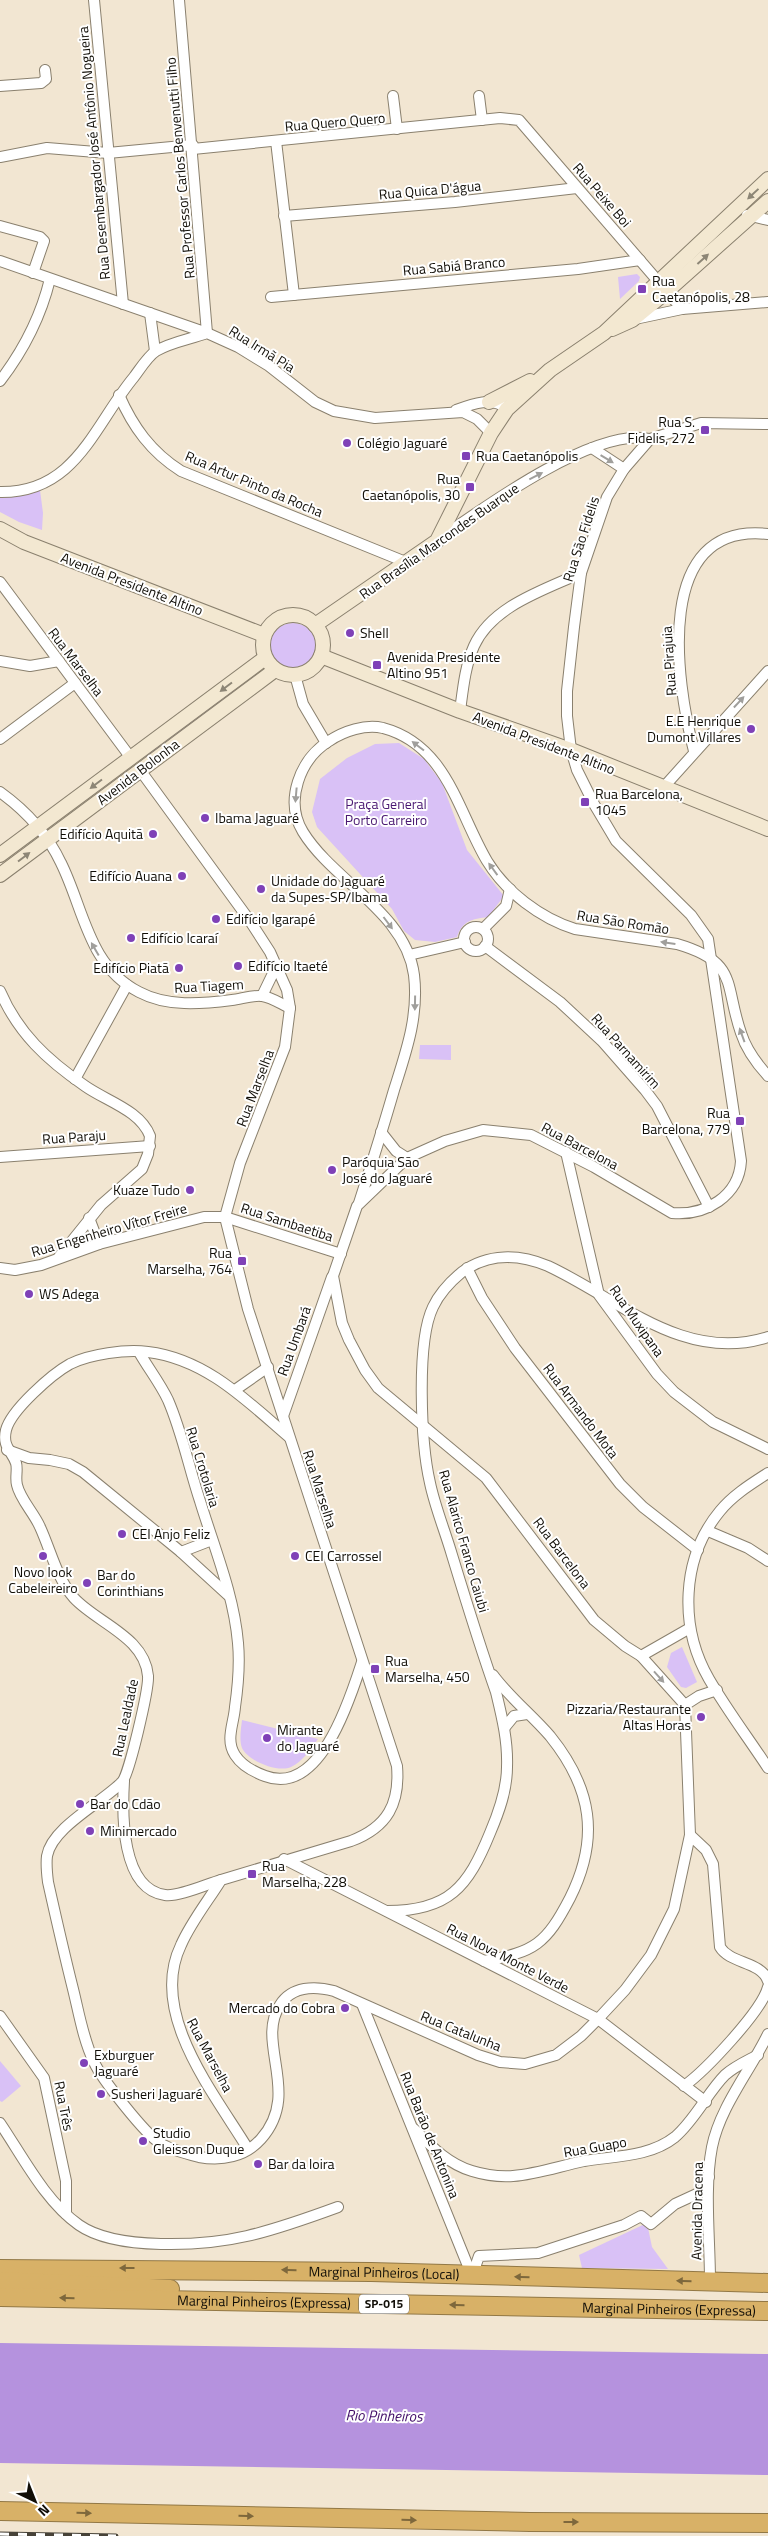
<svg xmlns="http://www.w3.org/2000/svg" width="768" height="2536" viewBox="0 0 768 2536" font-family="'Titillium Web',sans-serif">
<rect width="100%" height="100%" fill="#f2e6d2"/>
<!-- green -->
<g fill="#d9c1f6">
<polygon points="637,274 640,277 639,281 620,299 618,277"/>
<polygon points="40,490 43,513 42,530 19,522 0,512 0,498 30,494"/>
<circle cx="293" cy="646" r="23"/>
<polygon points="254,673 257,676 146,758 144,755"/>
<path d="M399,743l25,16 18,24 25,67 37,46 -16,21c-16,2 -26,4 -31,20l-22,5 -20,-2 -11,-9 -12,-22 -75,-82 -5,-15 8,-33 27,-21 28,-14z"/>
<polygon points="420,1045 451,1045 451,1060 419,1059"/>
<polygon points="682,1647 697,1682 686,1688 681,1687 667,1667 671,1653"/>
<path d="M242,1720l76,19c-7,10 -16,23 -27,28 -13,6 -43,-6 -49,-19 -3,-8 -1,-19 0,-28z"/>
<polygon points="0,2061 21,2086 2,2102 0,2101"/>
<polygon points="647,2223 652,2247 668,2269 582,2268 579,2255"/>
</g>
<!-- water -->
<polygon fill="#b592de" points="0,2343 768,2354 768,2475 0,2463"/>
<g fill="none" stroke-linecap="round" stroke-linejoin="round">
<!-- street casing -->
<g stroke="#8a806e" stroke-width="12">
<g id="street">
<polyline points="94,0 123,304"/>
<polyline points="0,86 41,83 46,79 45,70"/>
<polyline points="393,96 397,129"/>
<polyline points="479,96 482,120"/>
<polyline points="276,141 294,295"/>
<polyline points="193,149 500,118 519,120 682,309"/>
<polyline points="0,157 47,148 108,153 193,145"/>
<polyline points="747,215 768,220"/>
<polyline points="284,216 455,202 577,188"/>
<polyline points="0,226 40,237 44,241 33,273"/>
<polyline points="0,261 207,333 179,0"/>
<polyline points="271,297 578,269 640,260"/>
<polyline points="150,313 155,351"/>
<polyline points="635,319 682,309 768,302"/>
<path d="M0,381c23,-30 41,-65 50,-102"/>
<path d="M119,395c14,32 32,57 62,76l227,92"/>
<path d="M456,410c16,-6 37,-14 51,-1"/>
<polyline points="592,448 624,469"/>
<path d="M0,492c76,1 94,-67 134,-115 6,-8 14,-21 22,-26 15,-9 35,-12 51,-18l31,14 31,19 46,36 19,9 41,7 88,-6 14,7 14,14"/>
<path d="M439,539c44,-31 157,-113 211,-100"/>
<polyline points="0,582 131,758"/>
<polyline points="0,661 30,666 59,661"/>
<polyline points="295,675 303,704 326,743"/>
<path d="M460,711c3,-22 5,-45 14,-65 18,-40 70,-56 107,-73"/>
<polyline points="0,739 75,683"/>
<path d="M694,751c-18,-69 -42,-230 74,-217"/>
<path d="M140,770l110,151 20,31 17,38 3,18 -5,39 -45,116 -15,54 23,92 149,457c3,37 -9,61 -46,75l-130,39c-13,21 -30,42 -40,65 -33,68 33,148 67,204"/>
<polyline points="662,789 768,671"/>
<path d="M0,792c25,18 48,43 61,71 23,46 27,103 78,129 28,15 62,12 93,8 9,-1 21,-5 30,-4 9,1 19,8 28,12"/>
<circle cx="476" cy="939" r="12"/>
<polyline points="483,929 506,906 510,889"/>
<polyline points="485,946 560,1002 602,1041 645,1090 657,1106 709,1207"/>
<polyline points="409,955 465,942"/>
<path d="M0,991c18,42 47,69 85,95 21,15 55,24 65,50l-2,18 -6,15 -41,36 -42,52"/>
<polyline points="262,996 277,965"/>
<polyline points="75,1079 127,985"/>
<polyline points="381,1132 396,1151 407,1158"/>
<polyline points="566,1152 599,1295 657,1374 674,1392 713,1422 768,1449"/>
<polyline points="0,1157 150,1146"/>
<path d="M359,1203c12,-37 24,-75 35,-113 12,-38 25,-74 20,-115 -8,-62 -81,-94 -111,-143 -19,-31 -3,-73 26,-91 15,-10 36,-17 54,-13 64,17 75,84 104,133 19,31 53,57 88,68l102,15c62,18 47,40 64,89 5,16 16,31 27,43"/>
<polyline points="89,1218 99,1244"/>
<polyline points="0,1268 15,1270 41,1265 99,1244 204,1217 225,1217 341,1254"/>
<polyline points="467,1268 482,1298 515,1348 620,1484 643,1507 698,1550"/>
<path d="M139,1352c9,16 21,31 29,48 14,32 21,68 32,101 14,46 34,94 38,142 2,21 0,43 -3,64 -1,16 -10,33 0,48 7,11 19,17 30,21 55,21 85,-77 97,-114"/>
<polyline points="235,1390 268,1367"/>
<polyline points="283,1416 332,1277"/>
<path d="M289,1437c-42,-36 -83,-78 -141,-85 -22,-3 -58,2 -78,12 -18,10 -59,46 -64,66 -4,17 6,21 10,33 2,6 -1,15 1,22 3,14 17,28 23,42 11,24 17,52 34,71 23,25 71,39 74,78 1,13 -19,99 -26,106 -19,20 -70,45 -75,74 -1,8 0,18 1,26 8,36 16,71 25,107 6,24 10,50 21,73 7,16 51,72 66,81 11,7 27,11 39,14 23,4 46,0 62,-18 41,-46 -6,-96 19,-134 12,-19 35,-19 54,-14l144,64 22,7 25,2 31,-9 25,-19 17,-17 27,-29 26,-35 23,-46 16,-74 -5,-130"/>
<polyline points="7,1450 29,1458 50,1460 69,1464 83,1472 181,1552 228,1595"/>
<path d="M768,1473c-17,11 -35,22 -48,38 -39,47 -41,116 -11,168 18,31 40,60 59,89"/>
<polyline points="708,1531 748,1548 768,1561"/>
<polyline points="181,1552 212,1540"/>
<path d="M641,1656l-16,-10 -31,-26 -108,-142 -108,-90 -13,-18 -16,-30 -7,-17 -9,-47 24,-70 50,-48 38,-17 38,-11 48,5 63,32 78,46c34,3 67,-17 69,-52l-33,-222 -17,-24 -75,-74 -22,-37 -17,-34 -6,-20 -4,-34v-25l7,-64 7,-54 26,-76 17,-28 26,-30 51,-16 67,1"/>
<polyline points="685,1705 641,1656 690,1628"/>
<polyline points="685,1705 699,1696 717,1690"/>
<polyline points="505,1727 514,1716 527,1714"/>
<path d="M124,1781c-2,33 -3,108 41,114 14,2 42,-11 56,-15"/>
<path d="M690,1835l16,15 7,14 7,83c10,17 41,14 48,34"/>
<polyline points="284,1859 598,2019 706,2102"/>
<path d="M387,1911c62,0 81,-24 103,-78 9,-21 17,-43 17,-66 1,-26 -5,-50 -11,-75 -16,-45 -30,-91 -44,-137 -7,-24 -17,-48 -22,-72 -9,-39 -14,-141 3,-176 7,-15 17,-25 29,-35 26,-19 57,-18 86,-6 71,33 136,98 220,71"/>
<path d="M484,1961c51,-9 62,-17 86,-63 30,-60 22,-110 -20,-162 -18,-21 -40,-38 -57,-61"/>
<polyline points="362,2004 472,2276"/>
<polyline points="0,2016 44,2078 66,2181 66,2214"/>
<path d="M684,2086c21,-15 78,-75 84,-99"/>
<path d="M0,2123c23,34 45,78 79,102 37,26 125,21 168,11 31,-7 61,-18 91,-29"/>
<path d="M414,2129c17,17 34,35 58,42 13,4 27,6 41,5 24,-2 47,-10 71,-15 30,-5 66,-4 91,-24 20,-17 33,-45 50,-62 10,-9 22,-14 33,-20"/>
<polyline points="472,2276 479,2256 538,2253 624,2225 641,2216 651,2224 675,2204 701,2192 709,2177"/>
<path d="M710,2281c0,-42 -6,-92 2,-134 8,-40 38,-76 56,-113"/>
</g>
</g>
<!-- secondary casing -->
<g stroke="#8a806e" stroke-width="16">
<g id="secondary">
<polyline points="612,329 632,320 666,292 768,201"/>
<polyline points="489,402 530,381"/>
<polyline points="0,529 24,542 264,635"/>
<circle cx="293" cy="645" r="30"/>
<polyline points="315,625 437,541 491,433 507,409 550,370 604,333 768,179"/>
<polyline points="321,656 460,711 571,750 768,829"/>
<polyline points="0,855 265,658"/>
<polyline points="0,875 275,670"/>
</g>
</g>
<!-- highway casing -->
<g stroke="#927845" stroke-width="20">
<g id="highway">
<path id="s1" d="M0,2269l371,3 397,11"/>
<polyline points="0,2281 170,2289"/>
<path id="s2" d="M0,2297l768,14"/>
<polyline points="0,2511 530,2522 768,2523"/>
</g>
</g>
<!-- street -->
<use href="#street" stroke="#fff" stroke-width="10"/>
<!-- secondary -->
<use href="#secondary" stroke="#f3e8d1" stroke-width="14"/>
<!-- highway -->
<use href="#highway" stroke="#d8b167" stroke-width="18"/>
<!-- rail casing -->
<g stroke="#474238" stroke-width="5">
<polyline id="rail" points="0,2534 116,2536"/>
</g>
<!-- rail -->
<use href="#rail" stroke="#fff" stroke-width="3" stroke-dasharray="9" stroke-linecap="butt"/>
</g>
<!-- one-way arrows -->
<defs><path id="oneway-solid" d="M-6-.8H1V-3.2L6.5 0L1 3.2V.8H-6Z" transform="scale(1.25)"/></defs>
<g fill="#8d8676">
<use href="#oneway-solid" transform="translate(753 194) rotate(137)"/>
<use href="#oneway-solid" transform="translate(703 259) rotate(-42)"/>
<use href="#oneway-solid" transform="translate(226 687) rotate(143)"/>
<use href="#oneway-solid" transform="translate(96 784) rotate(143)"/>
<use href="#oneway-solid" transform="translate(24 857) rotate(-37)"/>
</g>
<g fill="#a09f9c">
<use href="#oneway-solid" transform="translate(607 459) rotate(31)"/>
<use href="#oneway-solid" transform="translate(536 476) rotate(-27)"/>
<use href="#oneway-solid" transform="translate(739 702) rotate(-47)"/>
<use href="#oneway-solid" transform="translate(418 746) rotate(-143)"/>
<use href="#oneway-solid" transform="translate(296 795) rotate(95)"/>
<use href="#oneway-solid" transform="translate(493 869) rotate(-126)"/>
<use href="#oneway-solid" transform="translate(388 923) rotate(53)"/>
<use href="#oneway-solid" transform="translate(668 943) rotate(-172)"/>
<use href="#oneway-solid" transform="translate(95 949) rotate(-120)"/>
<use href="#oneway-solid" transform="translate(415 1003) rotate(91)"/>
<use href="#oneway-solid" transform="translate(742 1035) rotate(-110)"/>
<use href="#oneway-solid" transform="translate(659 1677) rotate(48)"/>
</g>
<g fill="#7e683c">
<use href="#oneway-solid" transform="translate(127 2268) rotate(180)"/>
<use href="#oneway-solid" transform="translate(289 2270) rotate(-179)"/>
<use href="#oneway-solid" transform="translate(522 2277) rotate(-179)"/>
<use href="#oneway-solid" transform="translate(684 2281) rotate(-179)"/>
<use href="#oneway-solid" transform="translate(67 2298) rotate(-179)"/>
<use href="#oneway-solid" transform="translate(457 2305) rotate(-179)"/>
<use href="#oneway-solid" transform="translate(84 2513) rotate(1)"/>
<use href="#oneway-solid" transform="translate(246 2516) rotate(1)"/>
<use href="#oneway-solid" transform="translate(409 2520) rotate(1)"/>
<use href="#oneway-solid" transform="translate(571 2522)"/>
</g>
<!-- markers -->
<g fill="#7f41b7" stroke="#fff" stroke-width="2">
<rect x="637" y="284" width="10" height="10" rx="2.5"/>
<rect x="700" y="425" width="10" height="10" rx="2.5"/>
<circle cx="347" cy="443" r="5"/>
<rect x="461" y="451" width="10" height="10" rx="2.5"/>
<rect x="465" y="482" width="10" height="10" rx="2.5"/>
<circle cx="350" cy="633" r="5"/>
<rect x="372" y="660" width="10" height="10" rx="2.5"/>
<circle cx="751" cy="729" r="5"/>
<rect x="580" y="797" width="10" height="10" rx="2.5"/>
<circle cx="205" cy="818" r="5"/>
<circle cx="153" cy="834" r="5"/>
<circle cx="182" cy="876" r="5"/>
<circle cx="261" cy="889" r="5"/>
<circle cx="216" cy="919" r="5"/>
<circle cx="131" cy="938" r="5"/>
<circle cx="238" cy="966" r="5"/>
<circle cx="179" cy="968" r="5"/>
<rect x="735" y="1116" width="10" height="10" rx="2.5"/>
<circle cx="332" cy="1170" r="5"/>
<circle cx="190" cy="1190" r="5"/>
<rect x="237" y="1256" width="10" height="10" rx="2.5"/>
<circle cx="29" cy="1294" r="5"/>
<circle cx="122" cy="1534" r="5"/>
<circle cx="43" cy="1556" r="5"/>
<circle cx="295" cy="1556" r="5"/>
<circle cx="87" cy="1583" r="5"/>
<rect x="370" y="1664" width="10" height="10" rx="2.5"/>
<circle cx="701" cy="1717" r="5"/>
<circle cx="267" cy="1738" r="5"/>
<circle cx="80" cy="1804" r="5"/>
<circle cx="90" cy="1831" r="5"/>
<rect x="247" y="1869" width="10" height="10" rx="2.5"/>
<circle cx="345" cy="2008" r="5"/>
<circle cx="84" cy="2063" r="5"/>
<circle cx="101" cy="2094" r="5"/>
<circle cx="143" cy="2141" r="5"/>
<circle cx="258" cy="2164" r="5"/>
</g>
<g text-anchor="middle" stroke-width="4" stroke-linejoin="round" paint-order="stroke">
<!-- shield labels -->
<rect fill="#fff" stroke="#585651" stroke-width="1" x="359" y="2294.5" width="50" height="19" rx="4"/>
<g font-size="12" font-weight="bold" fill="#110e07">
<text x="384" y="2308">SP-015</text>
</g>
<!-- street labels -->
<g font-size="14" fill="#110e07" stroke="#fff">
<text transform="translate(335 122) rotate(-5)" y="5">Rua Quero Quero</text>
<text transform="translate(94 153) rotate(-95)" y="5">Rua Desembargador José Antônio Nogueira</text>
<text transform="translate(180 168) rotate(-95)" y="5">Rua Professor Carlos Benvenutti Filho</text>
<text transform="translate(430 190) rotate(-5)" y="5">Rua Quica D'água</text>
<text transform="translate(602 195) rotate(49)" y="5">Rua Peixe Boi</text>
<text transform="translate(454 266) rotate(-5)" y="5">Rua Sabiá Branco</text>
<text transform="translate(262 349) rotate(32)" y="5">Rua Irmã Pia</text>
<text transform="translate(254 484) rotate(23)" y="5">Rua Artur Pinto da Rocha</text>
<text transform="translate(581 539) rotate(-72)" y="5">Rua São Fidelis</text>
<text transform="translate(439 541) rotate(-35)" y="5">Rua Brasília Marcondes Buarque</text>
<text transform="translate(132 584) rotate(21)" y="5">Avenida Presidente Altino</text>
<text transform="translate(669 661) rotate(-94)" y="5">Rua Pirajuia</text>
<text transform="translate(76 662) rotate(53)" y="5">Rua Marselha</text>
<text transform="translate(544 743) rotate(21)" y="5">Avenida Presidente Altino</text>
<text transform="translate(138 772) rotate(-37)" y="5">Avenida Bolonha</text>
<text transform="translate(623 922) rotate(9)" y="5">Rua São Romão</text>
<text transform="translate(209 986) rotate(-3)" y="5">Rua Tiagem</text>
<text transform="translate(626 1051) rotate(48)" y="5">Rua Parnamirim</text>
<text transform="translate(255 1088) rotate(-69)" y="5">Rua Marselha</text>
<text transform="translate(74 1137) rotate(-4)" y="5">Rua Paraju</text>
<text transform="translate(580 1146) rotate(28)" y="5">Rua Barcelona</text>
<text transform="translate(287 1222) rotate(18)" y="5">Rua Sambaetiba</text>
<text transform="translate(109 1230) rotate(-16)" y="5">Rua Engenheiro Vítor Freire</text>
<text transform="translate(637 1321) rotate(55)" y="5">Rua Muxipana</text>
<text transform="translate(294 1341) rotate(-70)" y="5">Rua Umbará</text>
<text transform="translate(581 1411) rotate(53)" y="5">Rua Armando Mota</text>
<text transform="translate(203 1467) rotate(73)" y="5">Rua Crotolaria</text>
<text transform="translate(320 1489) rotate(72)" y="5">Rua Marselha</text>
<text transform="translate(464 1541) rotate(74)" y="5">Rua Alarico Franco Caiubi</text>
<text transform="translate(562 1553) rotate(53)" y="5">Rua Barcelona</text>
<text transform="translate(125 1718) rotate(-78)" y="5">Rua Lealdade</text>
<text transform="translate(508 1958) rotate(27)" y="5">Rua Nova Monte Verde</text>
<text transform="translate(461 2031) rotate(22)" y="5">Rua Catalunha</text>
<text transform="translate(210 2055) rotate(62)" y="5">Rua Marselha</text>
<text transform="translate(64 2106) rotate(79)" y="5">Rua Três</text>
<text transform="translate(430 2135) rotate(68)" y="5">Rua Barão de Antonina</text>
<text transform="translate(595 2147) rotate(-10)" y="5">Rua Guapo</text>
<text transform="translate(697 2211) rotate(-89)" y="5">Avenida Dracena</text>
<text dy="5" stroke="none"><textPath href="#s1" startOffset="384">Marginal Pinheiros (Local)</textPath></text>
<text dy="5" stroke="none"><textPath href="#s2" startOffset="264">Marginal Pinheiros (Expressa)</textPath></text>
<text dy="5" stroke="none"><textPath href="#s2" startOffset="669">Marginal Pinheiros (Expressa)</textPath></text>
</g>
<!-- poi labels -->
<g font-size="14" fill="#110e07" stroke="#fff" text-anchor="start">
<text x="652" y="286">Rua<tspan x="652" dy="16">Caetanópolis, 28</tspan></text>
<text x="695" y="427" text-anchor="end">Rua S.<tspan x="695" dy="16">Fidelis, 272</tspan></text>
<text x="357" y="448">Colégio Jaguaré</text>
<text x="476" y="461">Rua Caetanópolis</text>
<text x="460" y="484" text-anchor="end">Rua<tspan x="460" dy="16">Caetanópolis, 30</tspan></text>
<text x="360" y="638">Shell</text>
<text x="387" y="662">Avenida Presidente<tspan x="387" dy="16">Altino 951</tspan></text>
<text x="741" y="726" text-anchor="end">E.E Henrique<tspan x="741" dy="16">Dumont Villares</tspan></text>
<text x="595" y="799">Rua Barcelona,<tspan x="595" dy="16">1045</tspan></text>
<text x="215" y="823">Ibama Jaguaré</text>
<text x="143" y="839" text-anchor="end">Edifício Aquitã</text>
<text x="172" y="881" text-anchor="end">Edifício Auana</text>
<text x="271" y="886">Unidade do Jaguaré<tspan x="271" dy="16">da Supes-SP/Ibama</tspan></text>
<text x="226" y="924">Edifício Igarapé</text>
<text x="141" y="943">Edifício Icaraí</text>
<text x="248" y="971">Edifício Itaeté</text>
<text x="169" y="973" text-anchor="end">Edifício Piatã</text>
<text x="730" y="1118" text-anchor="end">Rua<tspan x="730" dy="16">Barcelona, 779</tspan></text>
<text x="342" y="1167">Paróquia São<tspan x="342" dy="16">José do Jaguaré</tspan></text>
<text x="180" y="1195" text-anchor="end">Kuaze Tudo</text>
<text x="232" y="1258" text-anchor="end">Rua<tspan x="232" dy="16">Marselha, 764</tspan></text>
<text x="39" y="1299">WS Adega</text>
<text x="132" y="1539">CEI Anjo Feliz</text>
<text x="305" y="1561">CEI Carrossel</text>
<text x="43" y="1577" text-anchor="middle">Novo look<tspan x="43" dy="16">Cabeleireiro</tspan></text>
<text x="97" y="1580">Bar do<tspan x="97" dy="16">Corinthians</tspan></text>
<text x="385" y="1666">Rua<tspan x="385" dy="16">Marselha, 450</tspan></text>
<text x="691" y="1714" text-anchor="end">Pizzaria/Restaurante<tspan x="691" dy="16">Altas Horas</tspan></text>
<text x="277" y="1735">Mirante<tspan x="277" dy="16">do Jaguaré</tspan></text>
<text x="90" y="1809">Bar do Cdão</text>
<text x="100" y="1836">Minimercado</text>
<text x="262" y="1871">Rua<tspan x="262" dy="16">Marselha, 228</tspan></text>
<text x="335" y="2013" text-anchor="end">Mercado do Cobra</text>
<text x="94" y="2060">Exburguer<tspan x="94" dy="16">Jaguaré</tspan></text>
<text x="111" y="2099">Susheri Jaguaré</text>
<text x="153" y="2138">Studio<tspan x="153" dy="16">Gleisson Duque</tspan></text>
<text x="268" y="2169">Bar da loira</text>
</g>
<!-- park labels -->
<g font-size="14" fill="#4a1972" stroke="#fff">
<text x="386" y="809">Praça General<tspan x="386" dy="16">Porto Carreiro</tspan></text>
</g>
<!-- water labels -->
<g font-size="15" font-style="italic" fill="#420e68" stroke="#fff">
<text transform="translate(384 2416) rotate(1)" y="5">Rio Pinheiros</text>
</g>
</g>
<!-- north arrow -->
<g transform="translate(35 2501) rotate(137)" stroke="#ffffff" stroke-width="4" paint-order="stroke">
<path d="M0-4L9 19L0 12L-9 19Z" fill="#110e07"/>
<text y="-8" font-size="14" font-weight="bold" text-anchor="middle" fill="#110e07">N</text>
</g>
</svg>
